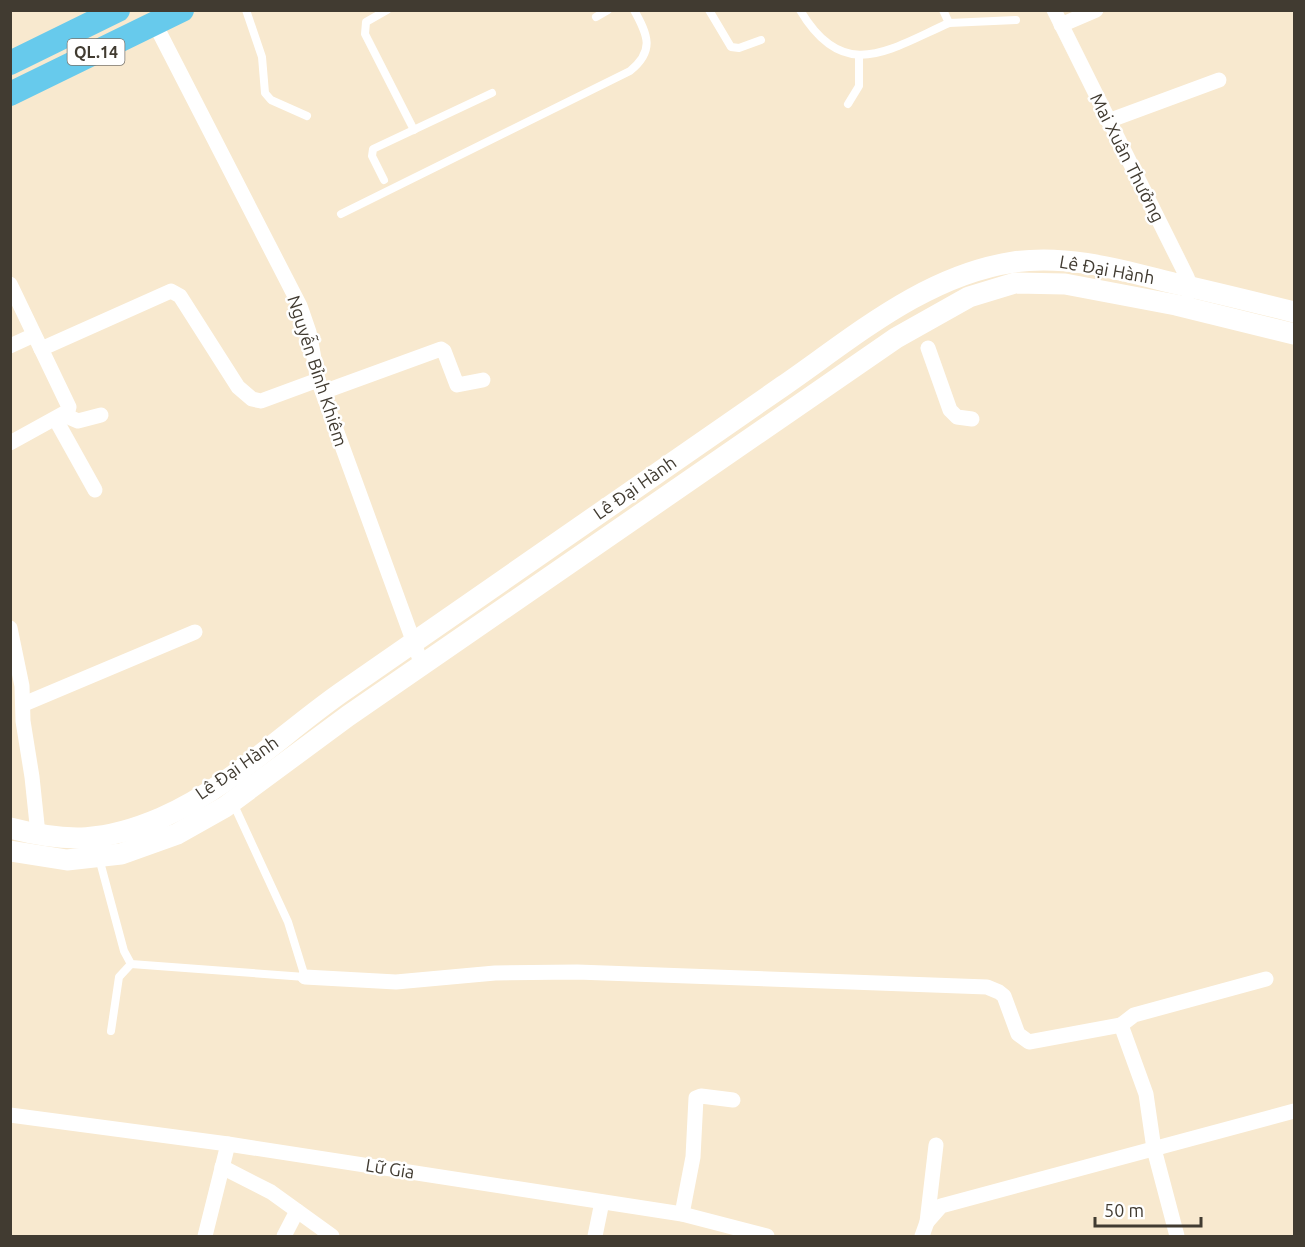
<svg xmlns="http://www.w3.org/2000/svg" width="1305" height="1247" viewBox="0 0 1305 1247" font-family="Ubuntu,sans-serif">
<rect width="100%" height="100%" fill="#f8e9cf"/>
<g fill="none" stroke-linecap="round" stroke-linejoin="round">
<!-- service -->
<g stroke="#fff" stroke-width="8">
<polyline points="246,10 262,57 265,93 271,100 307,116"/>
<polyline points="387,10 366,22 365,34 414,130"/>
<polyline points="709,10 731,47 739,48 761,40"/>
<path d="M800,10c44,74 88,40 149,13l-6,-13"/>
<polyline points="596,17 608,10"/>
<polyline points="949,23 1016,20"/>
<polyline points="848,104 859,86 859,56"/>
<polyline points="384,180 372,156 373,149 492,93"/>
<path d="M341,214l289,-143c25,-20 18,-36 4,-61"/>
<polyline points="99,858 124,951 131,964 305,977 288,922 233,803"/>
<polyline points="111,1031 119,977 131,964"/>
</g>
<!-- minor -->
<g stroke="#fff" stroke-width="15">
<polyline points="1054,10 1186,275 1191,287 1189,293"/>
<polyline points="155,24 300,306 309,332 318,380 422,665"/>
<polyline points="1061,25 1096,10"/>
<polyline points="1108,121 1219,80"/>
<polyline points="10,284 69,407 68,411 10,443"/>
<polyline points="10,346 34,335"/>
<polyline points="928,348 950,410 957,417 972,419"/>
<polyline points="41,349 171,291 180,296 238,387 252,399 261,401 318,380"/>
<polyline points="323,392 441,349 444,351 457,385 483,380"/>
<polyline points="64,415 78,421 101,415"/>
<polyline points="56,420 95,490"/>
<polyline points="10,628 22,686 23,721 32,777 38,834"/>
<polyline points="24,704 195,632"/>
<polyline points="305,977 396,982 495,973 577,972 987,987 999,992 1004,996 1018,1034 1029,1042 1121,1025 1146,1094 1154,1149 1177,1236"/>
<polyline points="1121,1025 1134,1015 1266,979"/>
<polyline points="10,1115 228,1144 682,1214 767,1236"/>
<polyline points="222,1167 271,1192 332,1236"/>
<polyline points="682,1214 693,1157 696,1098 701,1096 733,1100"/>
<polyline points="927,1222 936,1145"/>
<polyline points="205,1236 228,1144"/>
<polyline points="284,1236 297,1211"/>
<polyline points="595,1236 602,1202"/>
<polyline points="922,1236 927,1222 941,1206 1294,1111"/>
</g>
<!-- secondary -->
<g stroke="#fff" stroke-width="21">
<path d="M10,828c58,15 95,14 151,-10 67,-29 121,-84 181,-126 146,-103 293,-205 441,-306 71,-49 142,-111 231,-124 53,-8 107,8 159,21 40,9 81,19 121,29"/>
<polyline points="10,851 67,860 121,854 177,834 225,807 348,716 896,338 969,297 1015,283 1065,284 1176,305 1294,334"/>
</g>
<!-- primary -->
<g stroke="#67caec" stroke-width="24">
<polyline points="10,63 118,10"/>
<polyline points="10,94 182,10"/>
</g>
</g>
<g text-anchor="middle" stroke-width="5" stroke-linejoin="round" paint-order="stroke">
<!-- shield labels -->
<rect fill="#fff" stroke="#7a766f" stroke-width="1.5" x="67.5" y="39" width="57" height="26" rx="4.5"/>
<g font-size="16" font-weight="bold" fill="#413b31">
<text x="96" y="58">QL.14</text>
</g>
<!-- street labels -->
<g font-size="18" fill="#413b31" stroke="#fff">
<text transform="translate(1127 158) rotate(63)" y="6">Mai Xuân Thưởng</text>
<text transform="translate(1107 270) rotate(10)" y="6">Lê Đại Hành</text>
<text transform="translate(317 371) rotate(72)" y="6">Nguyễn Bỉnh Khiêm</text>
<text transform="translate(635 488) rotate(-35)" y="6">Lê Đại Hành</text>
<text transform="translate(237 768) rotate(-35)" y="6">Lê Đại Hành</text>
<text transform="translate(390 1169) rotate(9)" y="6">Lữ Gia</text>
</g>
</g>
<!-- border -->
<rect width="1305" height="1247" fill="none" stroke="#413b31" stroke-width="24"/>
<!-- scale -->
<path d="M1095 1217v9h106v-9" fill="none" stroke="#413b31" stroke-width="3"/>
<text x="1104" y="1217" font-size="18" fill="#413b31" stroke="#ffffff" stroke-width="4.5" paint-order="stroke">50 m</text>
</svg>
